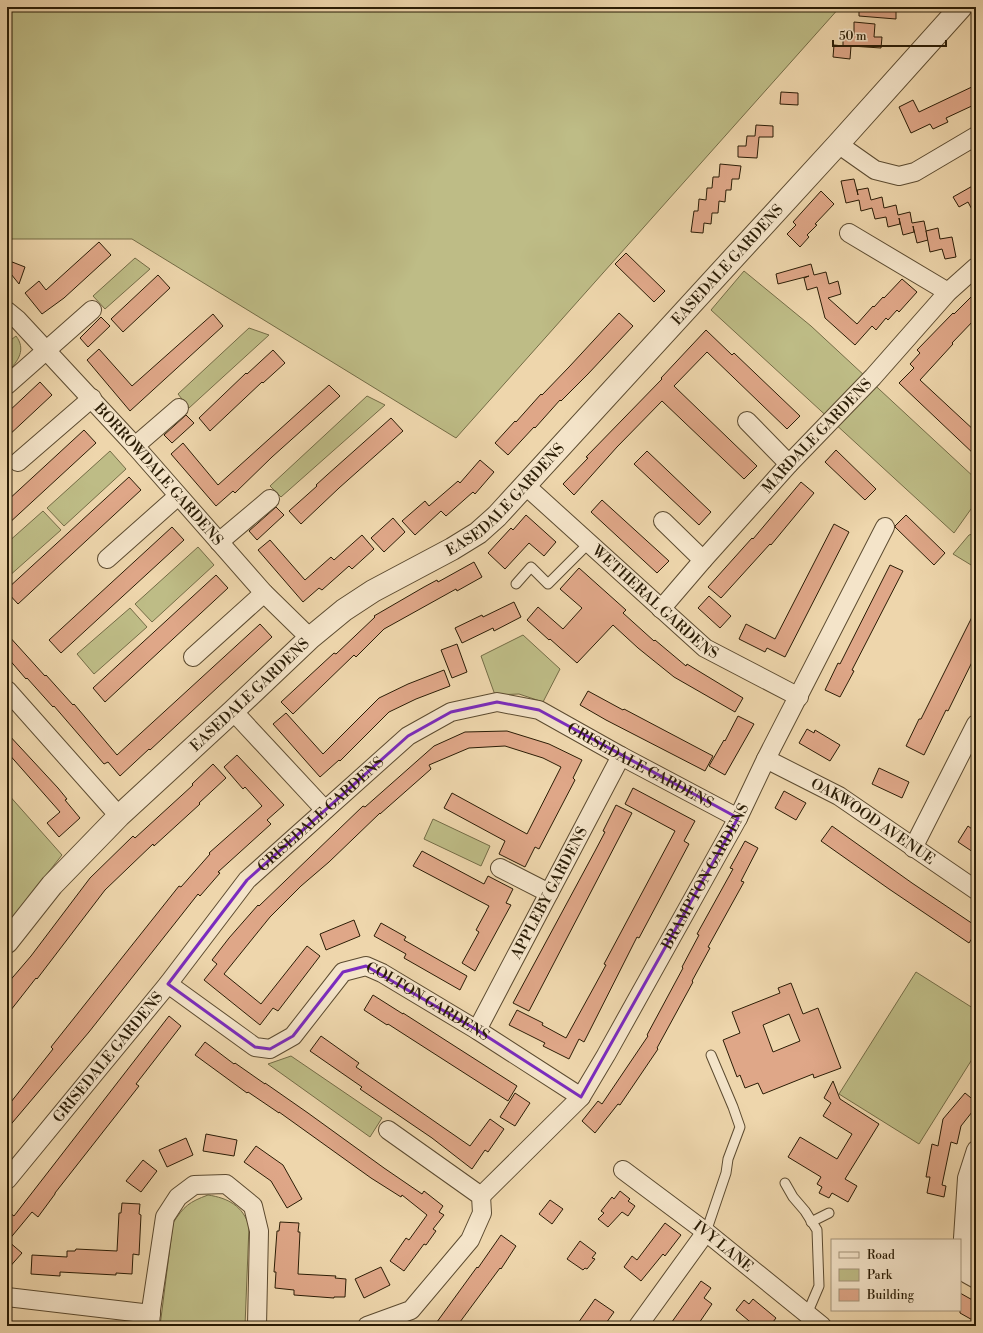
<svg xmlns="http://www.w3.org/2000/svg" width="983" height="1333" viewBox="0 0 983 1333" font-family="'Libre Bodoni',serif">
<rect width="100%" height="100%" fill="#eed6ac"/>
<filter id="stains"><feTurbulence type="fractalNoise" baseFrequency=".005" numOctaves="4"/><feColorMatrix values="0 0 0 0 .2 0 0 0 0 .09 0 0 0 0 .02 0 0 0 .5 -.17"/></filter>
<radialGradient id="worn" r=".72"><stop offset=".6" stop-color="#630" stop-opacity="0"/><stop offset="1" stop-color="#630" stop-opacity=".3"/></radialGradient>
<!-- green -->
<g fill="#bebc86" stroke="#746c46">
<polygon points="7,7 840,7 456,438 132,239 7,239"/>
<polygon points="135,258 150,269 105,309 93,296"/>
<polygon points="744,271 811,326 976,479 976,502 954,533 711,310"/>
<polygon points="249,328 269,335 189,408 178,394"/>
<path d="M16,336c10,13 3,25 -9,36v-29z"/>
<polygon points="367,396 385,405 281,497 270,486"/>
<polygon points="110,451 126,469 64,526 47,508"/>
<polygon points="43,511 61,530 8,577 7,543"/>
<polygon points="976,533 976,568 953,554 969,535"/>
<polygon points="198,547 214,565 152,622 135,604"/>
<polygon points="130,608 147,627 94,674 77,654"/>
<polygon points="523,635 560,669 543,702 519,694 495,695 481,656"/>
<polygon points="7,793 62,855 7,924"/>
<polygon points="433,819 490,846 481,866 424,839"/>
<polygon points="916,972 976,1010 976,1053 919,1144 839,1094"/>
<polygon points="291,1056 382,1118 370,1137 268,1064"/>
<path d="M208,1195c20,3 35,11 41,31l-4,100h-85l13,-103c11,-17 16,-21 35,-28z"/>
</g>
<!-- building -->
<g fill="#dfa788" stroke="#2b1d06" fill-rule="evenodd">
<polygon points="859,7 896,7 896,19 859,16"/>
<polygon points="854,22 875,24 874,37 882,37 881,48 851,46 850,59 833,57 834,45 843,46 843,34 854,35"/>
<polygon points="976,85 976,104 946,118 948,122 933,129 930,124 911,133 899,107 913,100 919,112"/>
<polygon points="781,92 798,93 798,105 780,104"/>
<polygon points="756,125 773,126 773,137 759,137 757,158 738,157 738,146 746,146 747,136 755,136"/>
<polygon points="720,164 741,166 739,179 732,179 731,190 726,190 725,202 719,201 718,213 712,213 711,224 704,223 703,233 691,232 694,211 698,211 699,199 706,200 707,188 712,188 713,177 719,177"/>
<polygon points="854,179 858,195 857,190 868,188 871,200 882,197 884,208 896,205 898,215 910,212 912,223 924,221 928,240 917,243 913,226 914,232 903,235 899,218 900,224 888,227 886,217 875,219 872,208 861,211 859,200 846,203 841,181"/>
<polygon points="976,184 976,217 968,202 959,207 953,197"/>
<polygon points="821,191 834,204 815,224 817,225 807,235 809,237 800,247 787,234 796,225 793,222"/>
<polygon points="938,228 940,239 952,237 956,257 945,259 942,249 930,252 926,231"/>
<polygon points="99,242 111,255 64,298 42,314 25,293 39,281 46,290"/>
<polygon points="626,253 665,291 654,302 615,264"/>
<polygon points="7,260 25,267 19,284 7,269"/>
<polygon points="811,264 814,275 826,272 829,284 838,281 841,294 828,298 857,324 873,306 874,307 883,297 884,298 902,279 917,292 899,312 897,310 888,320 886,318 876,330 872,326 855,345 825,318 817,287 807,290 804,278 809,276 778,284 776,274"/>
<polygon points="158,275 170,288 123,332 111,319"/>
<polygon points="976,292 976,318 952,343 953,344 920,380 976,432 976,456 899,383 914,368 910,364 920,353 917,350 953,313 954,314"/>
<polygon points="619,313 633,326 588,374 561,401 560,400 535,428 534,427 508,455 495,443 515,421 516,422 541,394 542,395 569,367"/>
<polygon points="213,314 223,326 130,411 87,360 99,349 132,386"/>
<polygon points="101,317 110,326 88,347 80,338"/>
<polygon points="706,330 732,355 734,353 800,416 787,429 707,352 674,386 757,466 744,479 662,401 617,447 574,495 563,484 588,458 586,457 662,379 661,378"/>
<polygon points="273,350 285,363 263,383 262,382 210,431 199,418 246,373 247,374"/>
<polygon points="40,382 52,395 7,437 7,413"/>
<polygon points="329,385 340,396 272,457 235,493 233,491 216,506 171,454 183,443 218,485"/>
<polygon points="186,415 194,423 172,443 164,435"/>
<polygon points="391,418 403,431 339,488 301,524 289,511 317,486 316,485 327,475"/>
<polygon points="84,430 96,443 7,525 7,501"/>
<polygon points="836,450 876,489 865,500 825,462"/>
<polygon points="647,451 711,512 699,525 634,464"/>
<polygon points="480,460 494,472 475,494 473,492 446,516 441,511 415,535 402,521 425,501 429,506 458,481 460,483"/>
<polygon points="129,477 141,490 18,604 7,592 7,589"/>
<polygon points="801,482 814,493 771,545 770,544 721,598 708,587 752,538 753,539"/>
<polygon points="602,500 669,561 657,573 591,512"/>
<polygon points="276,507 284,515 257,540 249,531"/>
<polygon points="526,515 556,542 544,556 529,543 505,569 488,553 511,528 513,530"/>
<polygon points="906,515 945,553 934,565 895,527 895,526"/>
<polygon points="393,518 405,532 384,552 371,538"/>
<polygon points="834,524 849,532 785,657 767,648 765,652 739,639 746,624 775,639"/>
<polygon points="172,527 184,540 61,653 49,640"/>
<polygon points="362,535 374,549 352,569 349,566 322,590 319,588 303,602 258,550 270,540 305,580 331,557 334,560"/>
<polygon points="474,562 482,577 457,591 456,589 384,629 356,657 354,655 293,714 281,702 334,653 336,654 375,617 374,616 424,587 437,580 438,582"/>
<polygon points="890,565 903,571 852,670 854,671 840,697 825,690 838,663 840,664"/>
<polygon points="579,568 626,610 623,613 654,641 655,640 686,666 687,664 743,698 735,712 674,677 638,648 613,625 577,663 550,639 549,640 527,620 538,607 563,629 582,608 560,589"/>
<polygon points="216,575 228,588 105,702 93,688"/>
<polygon points="709,596 731,616 720,628 698,608"/>
<polygon points="514,602 521,617 494,631 493,628 462,643 455,628 482,615 483,617"/>
<polygon points="976,609 976,654 948,711 946,710 924,755 906,746 919,719 921,719"/>
<polygon points="260,624 272,637 150,750 149,749 120,776 108,762 104,764 54,706 53,707 27,678 26,679 7,657 7,634 45,676 46,675 73,705 74,704 117,755"/>
<polygon points="457,644 467,672 452,678 441,650"/>
<polygon points="444,670 450,686 416,699 389,712 340,761 339,760 320,777 273,724 286,713 323,754 379,698 408,684"/>
<polygon points="588,691 623,710 624,709 713,756 705,771 606,720 580,705"/>
<polygon points="738,716 754,724 725,775 709,766 724,740 725,741"/>
<polygon points="807,729 814,733 815,730 840,745 830,761 799,743"/>
<polygon points="507,731 549,744 582,760 573,778 575,780 539,849 535,847 525,867 499,854 505,841 444,808 452,793 527,834 561,767 543,758 505,746 469,748 429,765 431,769 380,814 380,813 329,862 301,886 270,917 224,974 261,1004 307,946 320,956 278,1011 273,1008 260,1025 204,980 217,964 212,960 229,938 258,905 259,906 363,806 365,807 434,746 465,732"/>
<polygon points="7,733 58,788 67,799 65,800 80,818 59,837 47,823 60,812 7,752"/>
<polygon points="237,755 284,805 267,820 271,824 218,872 220,873 200,896 198,894 89,1032 7,1129 7,1107 53,1049 51,1047 179,886 181,887 210,854 209,853 262,806 245,787 243,789 224,767"/>
<polygon points="213,764 226,778 199,803 200,804 154,846 153,844 105,890 37,979 36,978 7,1015 7,984 31,956 90,878 133,836 135,838 193,785 192,784"/>
<polygon points="879,768 909,782 902,798 872,784"/>
<polygon points="633,788 695,821 684,841 689,844 639,938 637,937 584,1042 579,1039 569,1059 543,1046 545,1043 509,1025 517,1010 543,1023 542,1025 566,1038 594,987 606,965 604,964 675,831 625,804"/>
<polygon points="784,791 806,803 796,820 775,808"/>
<polygon points="616,805 632,813 529,1011 513,1003 595,851 605,832 603,831"/>
<polygon points="832,826 912,883 976,926 976,932 969,943 889,889 821,841"/>
<polygon points="968,826 976,832 976,854 958,842"/>
<polygon points="745,841 758,848 741,881 744,882 708,947 710,948 692,981 693,982 657,1048 658,1049 620,1105 618,1104 595,1133 582,1121 598,1101 602,1104 648,1036 647,1035 683,968 682,967 699,935 697,934 733,869 730,868"/>
<polygon points="422,851 484,884 488,876 513,889 506,903 511,905 475,971 462,963 479,932 476,930 489,906 413,866"/>
<polygon points="354,920 360,936 326,950 320,934"/>
<polygon points="381,923 406,937 404,940 467,976 460,990 404,958 406,954 374,936"/>
<path d="M791,983l12,31 15,-6 23,60 -27,10 -1,-4 -50,20 -5,-11 -13,5 -5,-13 -3,2 -14,-37 17,-7 -8,-21 48,-19 -2,-5zM789,1014l11,27 -27,11 -10,-27z"/>
<polygon points="373,995 403,1014 403,1013 517,1086 508,1101 388,1024 387,1025 364,1010"/>
<polygon points="169,1016 181,1026 136,1084 139,1086 55,1193 55,1194 38,1217 32,1212 8,1241 22,1253 7,1270 7,1211 14,1216"/>
<polygon points="321,1036 359,1063 356,1067 470,1146 490,1119 504,1129 488,1152 485,1150 472,1169 432,1138 360,1089 362,1087 310,1051"/>
<polygon points="205,1042 234,1064 235,1063 265,1084 265,1083 308,1113 384,1168 422,1194 424,1191 443,1206 439,1212 444,1215 433,1229 436,1231 426,1245 424,1244 404,1271 390,1261 406,1238 409,1240 427,1215 402,1195 401,1197 371,1178 279,1112 279,1113 248,1092 247,1093 195,1055"/>
<polygon points="833,1081 840,1099 879,1124 845,1179 857,1186 848,1202 832,1193 829,1198 819,1193 822,1187 817,1184 821,1177 788,1157 800,1137 837,1159 852,1134 823,1116 831,1103 824,1098"/>
<polygon points="515,1093 530,1103 515,1126 500,1117"/>
<polygon points="965,1093 976,1102 976,1107 961,1126 957,1144 951,1142 942,1185 946,1186 944,1197 927,1193 930,1177 926,1177 932,1144 938,1146 943,1119"/>
<polygon points="206,1134 237,1140 234,1156 203,1151"/>
<polygon points="186,1138 193,1155 167,1167 159,1150"/>
<polygon points="256,1146 283,1165 302,1199 287,1208 271,1181 244,1162"/>
<polygon points="143,1160 157,1171 141,1192 126,1181"/>
<polygon points="620,1191 630,1199 628,1201 635,1206 628,1216 622,1212 608,1227 598,1219 604,1213 601,1211 612,1197 614,1199"/>
<polygon points="550,1200 563,1209 552,1224 539,1214"/>
<polygon points="122,1203 140,1204 139,1214 141,1215 139,1255 133,1254 132,1274 116,1273 116,1275 60,1272 60,1276 31,1274 32,1255 67,1257 67,1251 75,1251 76,1249 117,1251 119,1213 121,1213"/>
<polygon points="280,1222 299,1223 298,1232 300,1232 298,1274 336,1276 335,1278 346,1279 345,1297 334,1297 334,1298 294,1295 294,1290 275,1288 276,1272 274,1272 277,1231 279,1231"/>
<polygon points="665,1223 681,1235 665,1256 663,1254 641,1281 624,1267 632,1256 637,1260"/>
<polygon points="501,1235 516,1246 501,1269 500,1268 457,1326 434,1326 477,1267 478,1268"/>
<polygon points="580,1241 596,1253 592,1258 595,1259 587,1269 585,1268 583,1270 567,1259"/>
<polygon points="381,1267 390,1285 364,1298 355,1279"/>
<polygon points="701,1281 711,1288 704,1298 712,1304 697,1326 669,1326"/>
<polygon points="960,1293 976,1302 976,1322 960,1313"/>
<polygon points="595,1299 614,1312 604,1326 576,1326"/>
<polygon points="753,1299 776,1318 770,1326 755,1326 736,1310 744,1300 749,1304"/>
</g>
<g fill="none" stroke-linecap="round" stroke-linejoin="round">
<!-- service casing -->
<g stroke="#5c4b30" stroke-width="11">
<g id="service">
<polyline points="516,584 531,567 548,584 589,543"/>
<polyline points="785,1183 793,1197 805,1211 817,1230 819,1286 807,1314"/>
<polyline points="811,1222 829,1213"/>
<polyline points="706,1232 726,1173 728,1159 740,1127 733,1107 711,1055"/>
</g>
</g>
<!-- minor casing -->
<g stroke="#5c4b30" stroke-width="20">
<g id="minor">
<polyline points="838,144 875,170 899,176 915,172 976,136"/>
<polyline points="849,233 948,292"/>
<path id="s1" d="M7,311l11,9 117,126 129,147 46,45"/>
<polyline points="7,385 92,310"/>
<polyline points="747,421 789,464"/>
<polyline points="135,446 179,408"/>
<polyline points="18,462 92,398"/>
<path id="s2" d="M526,486l179,162 94,49"/>
<polyline points="663,521 703,560"/>
<polyline points="219,542 270,499"/>
<polyline points="107,559 178,496"/>
<path id="s3" d="M661,609l42,-49 86,-96 84,-87 75,-85 28,-25"/>
<polyline points="193,657 264,593"/>
<polyline points="7,690 119,816"/>
<polyline points="233,711 325,810"/>
<path id="s4" d="M766,759l73,37 137,94"/>
<polyline points="913,848 976,724"/>
<polyline points="500,868 549,893"/>
<path id="s5" d="M168,984l87,63 15,2 23,-13 50,-64 23,-6 16,7 95,57 104,67"/>
<path id="s6" d="M477,1030l144,-274"/>
<polyline points="976,1150 967,1178 963,1238 967,1274 976,1279"/>
<path id="s7" d="M623,1170l83,62 116,94"/>
<path id="s8" d="M7,1180l161,-196 79,-104 161,-144 43,-24 46,-10 42,8 82,46 117,62"/>
<path id="s9" d="M481,1196l100,-99 25,-42 132,-237 28,-59 119,-232"/>
<polyline points="7,1297 151,1314"/>
<polyline points="150,1326 151,1310 165,1217 178,1197 194,1185 226,1184 253,1206 259,1231 257,1326"/>
<polyline points="367,1326 411,1310 470,1240 482,1213 481,1196 388,1130"/>
<polyline points="638,1326 706,1232"/>
</g>
</g>
<!-- tertiary casing -->
<g stroke="#5c4b30" stroke-width="24">
<g id="tertiary">
<path id="s10" d="M7,942l45,-57 67,-69 114,-105 77,-73 34,-28 29,-19 79,-42 26,-16 19,-17 341,-372 123,-137"/>
</g>
</g>
<!-- service -->
<use href="#service" stroke="#f4e4c9" stroke-width="9"/>
<!-- minor -->
<use href="#minor" stroke="#f4e4c9" stroke-width="18"/>
<!-- tertiary -->
<use href="#tertiary" stroke="#f4e4c9" stroke-width="22"/>
</g>
<!-- marked area -->
<path fill="none" stroke="#7b2cbf" stroke-width="3" stroke-linejoin="round" d="M497,702l42,8 199,108 -157,279 -104,-67 -111,-64 -23,6 -50,64 -23,13 -15,-2 -87,-63 79,-104 161,-144 43,-24z"/>
<g text-anchor="middle" stroke-width="3.5" stroke-linejoin="round" paint-order="stroke">
<!-- street labels -->
<g font-size="15" fill="#2b1d06" stroke="#f4e4c9">
<text dy="5" stroke="none"><textPath href="#s10" startOffset="995">EASEDALE GARDENS</textPath></text>
<text dy="5" stroke="none"><textPath href="#s3" startOffset="233">MARDALE GARDENS</textPath></text>
<text dy="5" stroke="none"><textPath href="#s1" startOffset="223">BORROWDALE GARDENS</textPath></text>
<text dy="5" stroke="none"><textPath href="#s10" startOffset="671">EASEDALE GARDENS</textPath></text>
<text dy="5" stroke="none"><textPath href="#s2" startOffset="174">WETHERAL GARDENS</textPath></text>
<text dy="5" stroke="none"><textPath href="#s10" startOffset="347">EASEDALE GARDENS</textPath></text>
<text dy="5" stroke="none"><textPath href="#s8" startOffset="855">GRISEDALE GARDENS</textPath></text>
<text dy="5" stroke="none"><textPath href="#s8" startOffset="483">GRISEDALE GARDENS</textPath></text>
<text dy="5" stroke="none"><textPath href="#s4" startOffset="124">OAKWOOD AVENUE</textPath></text>
<text dy="5" stroke="none"><textPath href="#s9" startOffset="394">BRAMPTON GARDENS</textPath></text>
<text dy="5" stroke="none"><textPath href="#s6" startOffset="155">APPLEBY GARDENS</textPath></text>
<text dy="5" stroke="none"><textPath href="#s5" startOffset="325">COLTON GARDENS</textPath></text>
<text dy="5" stroke="none"><textPath href="#s8" startOffset="159">GRISEDALE GARDENS</textPath></text>
<text dy="5" stroke="none"><textPath href="#s7" startOffset="126">IVY LANE</textPath></text>
</g>
</g>
<!-- margin -->
<rect width="983" height="1333" fill="none" stroke="#eed6ac" stroke-width="24"/>
<rect x="8" y="8" width="967" height="1317" fill="none" stroke="#2b1d06" stroke-width="2"/>
<rect x="12" y="12" width="959" height="1309" fill="none" stroke="#2b1d06"/>
<!-- legend -->
<rect x="831" y="1239" width="130" height="72" fill="#f4e4c9" stroke="#a4947b"/>
<rect x="839" y="1252" width="20" height="6" fill="#f4e4c9" stroke="#a4947b"/>
<text x="867" y="1259" font-size="12" fill="#2b1d06">Road</text>
<rect x="839" y="1269" width="20" height="12" fill="#bebc86" stroke="#a4947b"/>
<text x="867" y="1279" font-size="12" fill="#2b1d06">Park</text>
<rect x="839" y="1289" width="20" height="12" fill="#dfa788" stroke="#a4947b"/>
<text x="867" y="1299" font-size="12" fill="#2b1d06">Building</text>
<!-- scale -->
<path d="M833 40v6h113v-6" fill="none" stroke="#2b1d06" stroke-width="2"/>
<text x="839" y="40" font-size="12" fill="#2b1d06" stroke="#f4e4c9" stroke-width="3" paint-order="stroke">50 m</text>
<rect width="100%" height="100%" filter="url(#stains)"/>
<rect width="100%" height="100%" fill="url(#worn)"/>
</svg>
